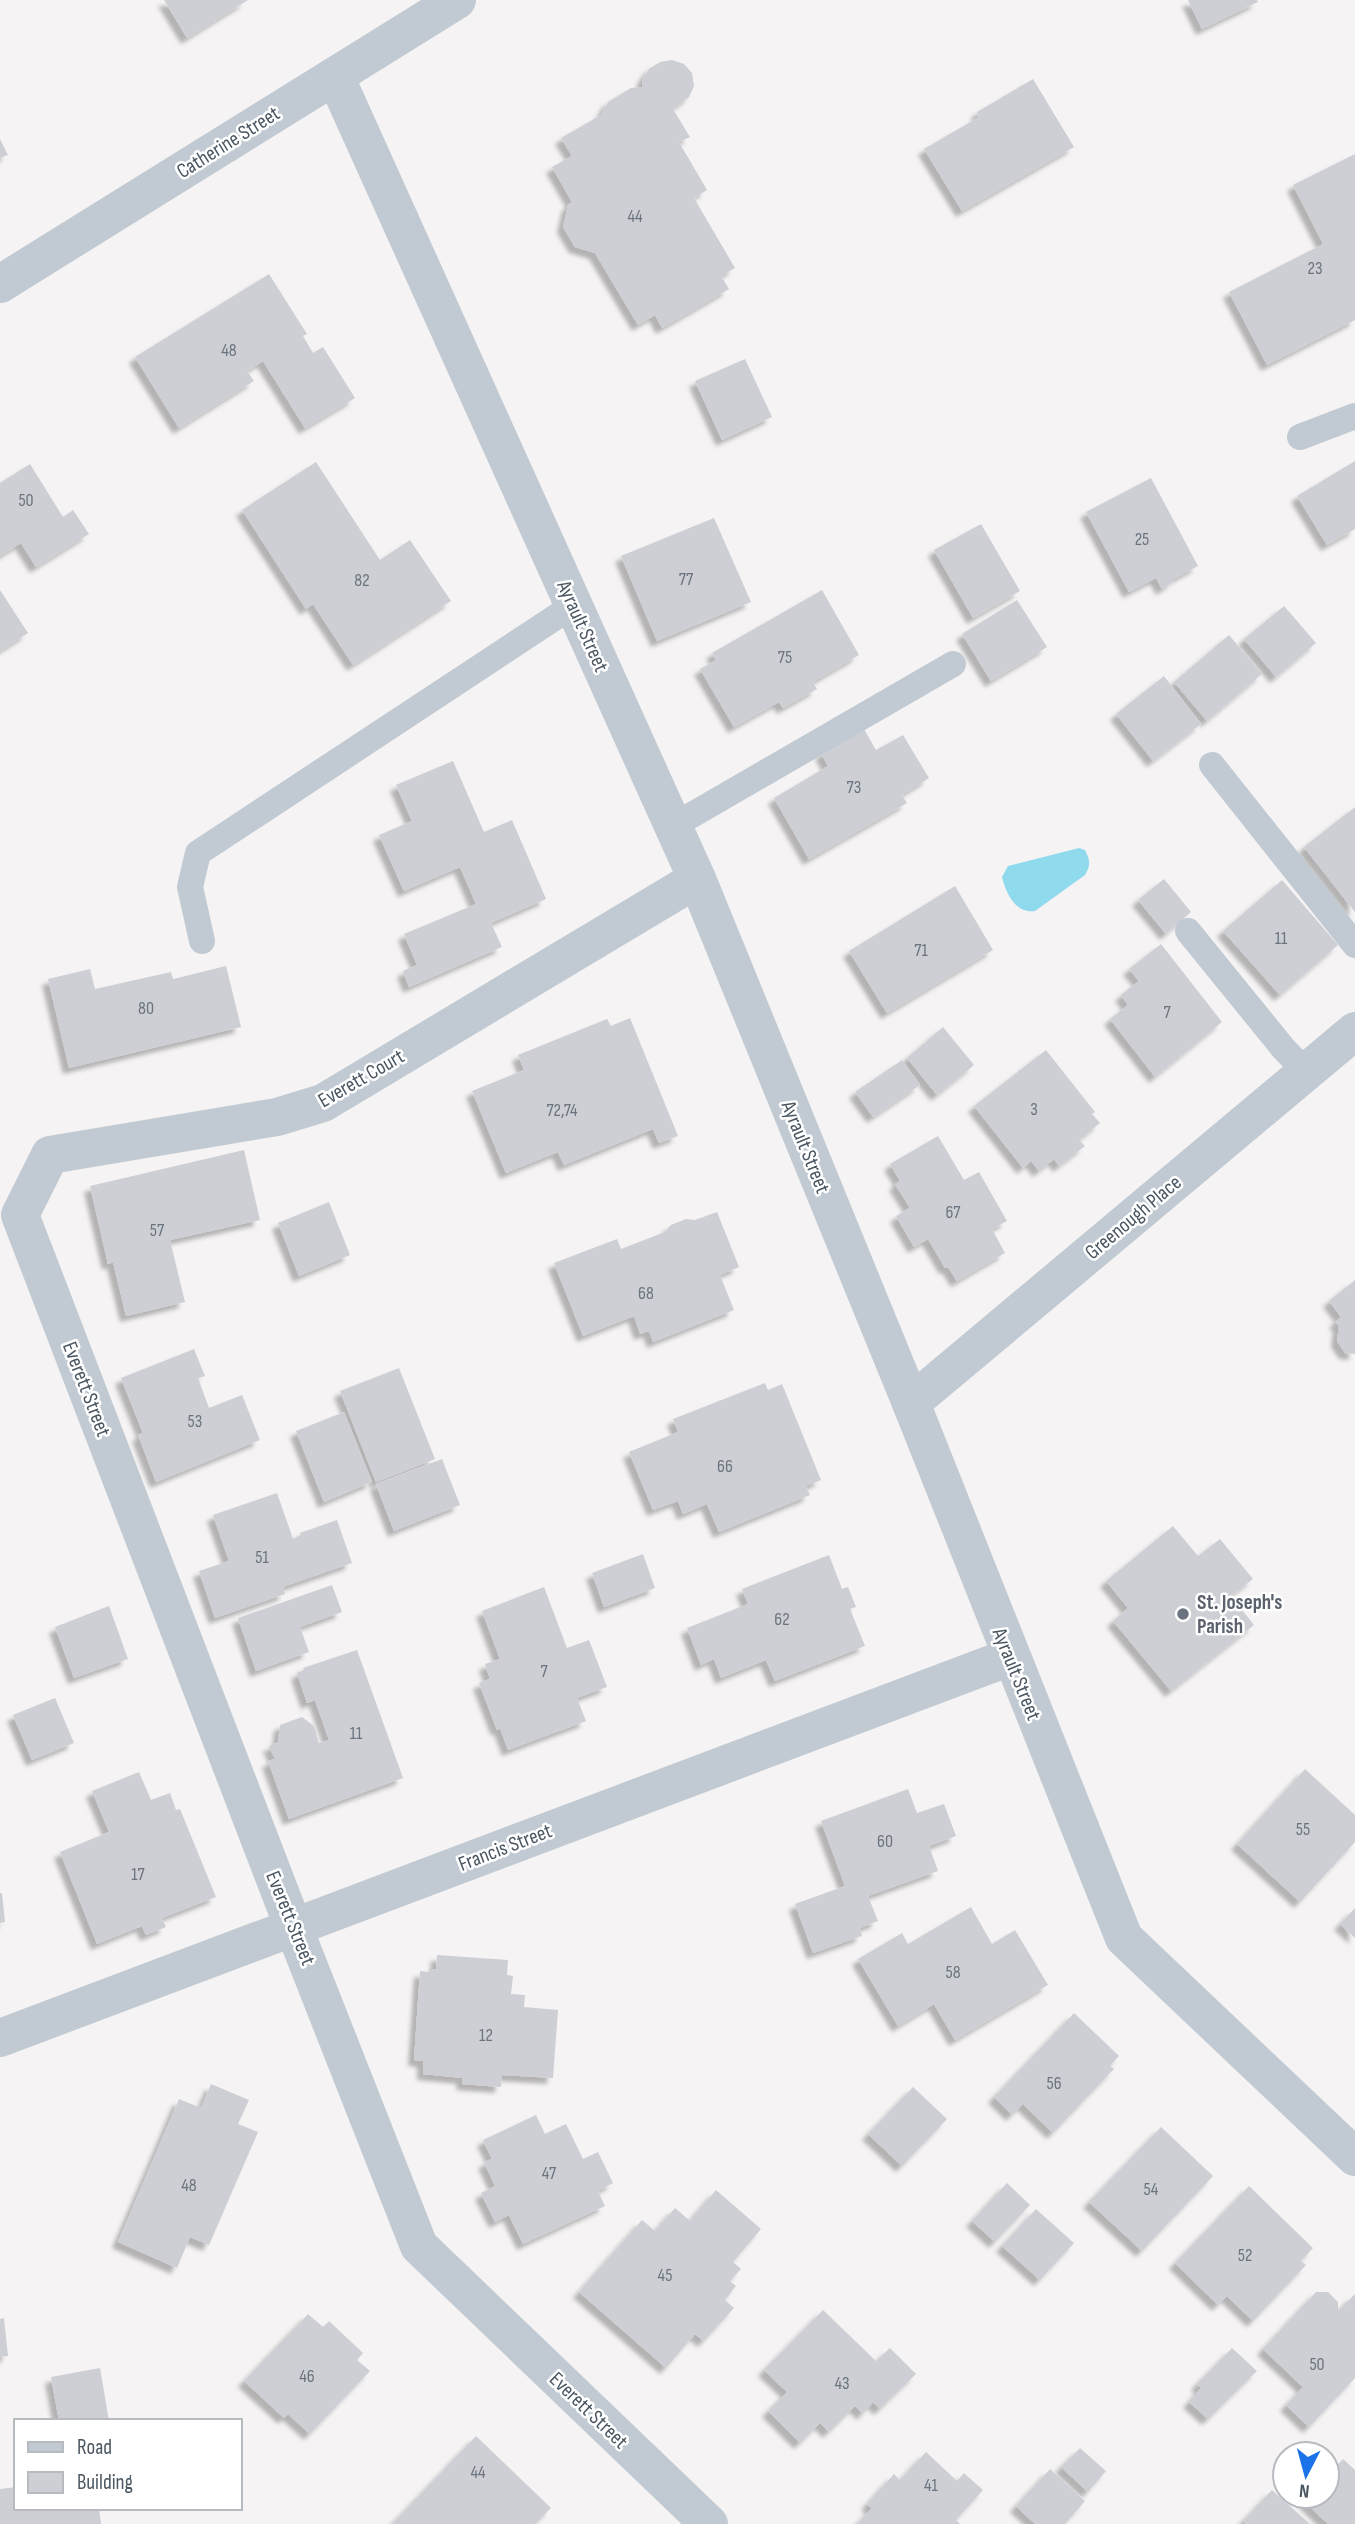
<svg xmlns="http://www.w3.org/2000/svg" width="1355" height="2524" viewBox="0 0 1355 2524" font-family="'Sofia Sans Condensed',sans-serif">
<defs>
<filter id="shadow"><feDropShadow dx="-6" dy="6" stdDeviation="2" flood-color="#0004"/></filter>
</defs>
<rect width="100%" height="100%" fill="#f5f3f3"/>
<!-- water -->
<path fill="#90daee" d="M1079,848l6,2c5,10 6,15 0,25l-50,36c-20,3 -29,-18 -33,-34l6,-11z"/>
<!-- building -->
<g fill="#cdcfd5" filter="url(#shadow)">
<polygon points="164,0 248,0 187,38"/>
<polygon points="1188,0 1257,0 1258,2 1202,29"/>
<polygon points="672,60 684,64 692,73 694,86 689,97 673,109 690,137 679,142 707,190 694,198 735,268 721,276 729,289 662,328 655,315 638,325 595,253 575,247 563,227 568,205 572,202 552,167 572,156 561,138 601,115 608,102 631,88 642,87 643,79 649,69 660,62"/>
<polygon points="1033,79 1074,147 962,211 924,149 979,117 977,112"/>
<polygon points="0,139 8,155 0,158"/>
<polygon points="1355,154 1355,320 1267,365 1229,292 1323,244 1293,185"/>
<polygon points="269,274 307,334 303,336 313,353 323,347 355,398 305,428 263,361 247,371 254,381 179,428 135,357"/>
<polygon points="745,359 772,417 722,440 695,381"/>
<polygon points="1355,461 1355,529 1327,545 1297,496"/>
<polygon points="316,462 380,560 410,540 451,601 353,665 313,604 306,609 242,510"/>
<polygon points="30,464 63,517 73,510 89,534 36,567 21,543 0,556 0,483"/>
<polygon points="1151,478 1198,566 1172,580 1173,582 1162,589 1156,578 1129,592 1086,512"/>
<polygon points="714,518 751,602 657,641 621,556"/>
<polygon points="981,524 1020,591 973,618 934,550"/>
<polygon points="0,590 28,633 0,651"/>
<polygon points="822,590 859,655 813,682 817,689 783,708 779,702 734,727 700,669 716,660 712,653"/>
<polygon points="1017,600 1047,647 991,681 962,634"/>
<polygon points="1284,606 1316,643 1276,677 1244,639"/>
<polygon points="1229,635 1262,674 1207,721 1174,682"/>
<polygon points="1164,676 1201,724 1153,761 1116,714"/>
<polygon points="864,729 876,750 903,735 929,778 902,795 907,803 809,859 774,798 828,766 821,753"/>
<polygon points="453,761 484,832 512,820 546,899 491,923 502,947 409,987 403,971 417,965 404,934 476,904 460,867 404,891 379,835 412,821 396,785"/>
<polygon points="1355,807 1355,912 1304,847"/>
<polygon points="1164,879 1191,912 1166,934 1138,900"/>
<polygon points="1282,880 1338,945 1280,995 1223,931"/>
<polygon points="955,886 993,950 887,1013 849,951"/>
<polygon points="1161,944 1222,1022 1155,1077 1110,1019 1128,1005 1121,995 1139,981 1129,969"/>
<polygon points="226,966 241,1027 69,1068 48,979 90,969 95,989 171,972 173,979"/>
<polygon points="630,1018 678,1136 659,1143 653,1129 564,1165 558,1152 506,1173 472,1091 524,1070 518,1055 607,1019 611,1026"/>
<polygon points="943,1027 974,1065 937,1095 907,1058"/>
<polygon points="1046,1050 1095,1112 1092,1114 1100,1123 1079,1140 1085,1146 1059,1166 1054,1159 1039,1171 1031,1161 1023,1168 974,1106"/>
<polygon points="902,1060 920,1085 873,1117 855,1092"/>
<polygon points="938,1136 964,1180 979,1172 1007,1221 992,1229 1005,1253 957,1281 948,1267 945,1268 928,1239 914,1247 896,1216 910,1208 895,1184 900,1181 890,1164"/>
<polygon points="244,1150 260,1220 170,1240 185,1302 126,1316 113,1262 108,1264 90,1186"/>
<polygon points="329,1202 350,1255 299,1276 278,1223"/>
<polygon points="717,1212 739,1267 720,1275 734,1310 653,1342 649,1331 640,1334 634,1316 583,1336 554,1263 617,1239 621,1249 665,1232 671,1225 686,1219 695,1220"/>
<polygon points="1355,1280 1355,1354 1345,1353 1337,1341 1339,1326 1335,1322 1341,1317 1329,1301"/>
<polygon points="194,1349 205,1376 198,1378 209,1408 242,1395 260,1440 156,1482 138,1435 143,1433 121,1378"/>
<polygon points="399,1368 435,1459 376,1482 340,1391"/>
<polygon points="765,1383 768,1390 782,1384 821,1480 806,1486 810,1495 719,1532 707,1504 683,1514 678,1501 653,1510 629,1452 678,1432 673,1419"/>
<polygon points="344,1412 372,1482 324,1502 296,1431"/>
<polygon points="442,1459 460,1505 394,1531 376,1484"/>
<polygon points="277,1493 293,1539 301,1535 300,1533 337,1520 352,1563 283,1587 285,1594 215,1618 199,1571 229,1561 213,1515"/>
<polygon points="1173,1526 1198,1556 1220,1539 1253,1579 1231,1596 1254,1625 1171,1691 1113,1621 1128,1608 1106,1581"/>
<polygon points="643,1554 655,1588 604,1607 592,1573"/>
<polygon points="829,1555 842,1589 848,1587 856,1607 850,1609 865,1646 775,1681 766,1660 721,1678 714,1659 701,1665 687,1628 748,1604 742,1589"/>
<polygon points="332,1585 342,1612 300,1627 309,1652 256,1671 238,1618"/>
<polygon points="544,1587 567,1648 589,1640 607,1687 577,1698 586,1721 508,1750 500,1728 497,1730 479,1683 490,1679 485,1664 500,1659 482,1611"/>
<polygon points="109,1606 128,1659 74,1678 55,1627"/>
<polygon points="357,1650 403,1778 289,1819 268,1761 275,1759 269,1746 278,1742 280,1725 302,1717 314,1726 319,1743 329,1740 315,1700 307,1703 297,1673 304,1670 303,1668"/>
<polygon points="55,1698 74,1743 32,1760 13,1715"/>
<polygon points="1305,1769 1355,1815 1355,1842 1300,1902 1237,1844"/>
<polygon points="139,1772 151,1800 170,1793 176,1810 180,1809 216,1897 162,1918 166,1927 146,1935 142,1926 97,1944 60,1852 109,1832 92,1791"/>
<polygon points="908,1789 917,1813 944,1804 956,1836 929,1846 938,1871 868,1896 878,1921 860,1928 862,1936 813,1953 795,1904 845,1886 821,1821"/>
<polygon points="0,1893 2,1893 5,1922 0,1923"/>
<polygon points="971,1907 992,1944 1015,1930 1048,1985 955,2040 934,2004 898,2026 858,1959 902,1933 908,1944"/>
<polygon points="1355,1908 1355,1938 1340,1924"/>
<polygon points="437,1955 508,1960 507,1975 513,1976 511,1994 525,1995 524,2007 558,2010 553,2078 502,2075 501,2087 462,2084 463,2078 423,2074 423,2061 414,2060 420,1971 429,1972 429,1969 436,1969"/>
<polygon points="1074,2013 1119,2056 1110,2066 1114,2069 1053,2133 1023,2104 1012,2115 994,2097"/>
<polygon points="211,2084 249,2100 238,2124 258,2132 209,2245 190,2237 177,2268 118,2242 179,2099 201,2108"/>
<polygon points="913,2087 947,2119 902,2166 868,2134"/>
<polygon points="536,2115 545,2134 566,2124 583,2159 598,2152 613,2183 598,2191 605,2206 523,2244 509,2215 495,2222 481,2193 495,2186 484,2162 492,2159 483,2140"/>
<polygon points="1161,2127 1213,2176 1142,2251 1089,2202"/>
<polygon points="1007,2183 1030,2205 995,2242 972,2221"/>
<polygon points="1249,2186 1313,2248 1301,2261 1306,2265 1253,2321 1227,2296 1218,2305 1175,2263"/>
<polygon points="716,2190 761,2229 733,2262 741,2269 730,2281 736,2286 725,2300 734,2308 704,2341 695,2334 666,2368 579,2292 642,2220 655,2231 675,2208 690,2221"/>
<polygon points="1036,2209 1074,2243 1040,2280 1002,2246"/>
<polygon points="1316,2292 1328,2292 1338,2302 1338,2311 1355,2294 1355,2378 1309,2427 1286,2405 1303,2387 1263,2349"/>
<polygon points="823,2310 876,2361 890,2348 916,2374 880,2409 873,2402 863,2414 855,2406 829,2432 820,2423 800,2443 768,2411 787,2392 764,2370"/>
<polygon points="308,2314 323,2327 329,2321 363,2353 357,2360 370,2371 310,2434 288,2414 284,2418 244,2381"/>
<polygon points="4,2318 8,2356 0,2357 0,2319"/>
<polygon points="1232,2348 1257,2371 1208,2419 1189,2402 1201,2388 1197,2384"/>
<polygon points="100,2368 109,2421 59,2421 51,2377"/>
<polygon points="476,2436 551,2508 535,2524 392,2524"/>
<polygon points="1080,2448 1106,2471 1088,2492 1061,2467"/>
<polygon points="926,2452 957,2481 964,2473 983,2490 956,2520 960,2524 857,2524 872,2508 867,2504 894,2474 900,2480"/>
<polygon points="1343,2459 1355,2470 1355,2524 1328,2524 1304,2501 1308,2496 1327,2496 1327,2476"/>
<polygon points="1050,2469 1085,2501 1065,2524 1035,2524 1016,2506"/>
<polygon points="16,2487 16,2508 99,2508 101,2524 0,2524 0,2489"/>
<polygon points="1272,2490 1310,2524 1246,2524 1243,2521"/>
</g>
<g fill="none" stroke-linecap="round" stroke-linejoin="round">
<!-- lane -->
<g stroke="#c1cad2" stroke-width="26">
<polyline points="1300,437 1355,416"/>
<polyline points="1212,765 1355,945"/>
<polyline points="673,826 953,664"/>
<polyline points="1188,931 1283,1048 1306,1072"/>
<polyline points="202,941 190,887 198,853 574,605"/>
</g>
<!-- street -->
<g stroke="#c1cad2" stroke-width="38">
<polyline points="335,76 697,879 911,1403 1124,1938 1355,2157"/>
<polyline points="0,284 457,0"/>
<polyline points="697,879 323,1103 277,1117 50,1155 20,1215 293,1926 419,2246 709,2524"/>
<polyline points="911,1403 1355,1031"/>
<polyline points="0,2038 1010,1657"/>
</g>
</g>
<!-- markers -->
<circle fill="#6b7280" stroke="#fff" stroke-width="2.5" cx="1183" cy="1614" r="7"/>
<g text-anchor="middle" stroke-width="5" stroke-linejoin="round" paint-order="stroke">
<!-- number labels -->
<g font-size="18" fill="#6b747e">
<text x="635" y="222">44</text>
<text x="1315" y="274">23</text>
<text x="229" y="356">48</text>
<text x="26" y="506">50</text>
<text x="1142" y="545">25</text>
<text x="686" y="585">77</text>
<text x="362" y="586">82</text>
<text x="785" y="663">75</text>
<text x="854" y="793">73</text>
<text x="1281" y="944">11</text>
<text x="921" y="956">71</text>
<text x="146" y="1014">80</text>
<text x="1167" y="1018">7</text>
<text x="1034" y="1115">3</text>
<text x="562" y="1116">72,74</text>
<text x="953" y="1218">67</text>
<text x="157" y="1236">57</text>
<text x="646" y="1299">68</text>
<text x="195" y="1427">53</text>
<text x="725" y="1472">66</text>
<text x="262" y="1563">51</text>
<text x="782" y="1625">62</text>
<text x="544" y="1677">7</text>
<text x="356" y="1739">11</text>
<text x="1303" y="1835">55</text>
<text x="885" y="1847">60</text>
<text x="138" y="1880">17</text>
<text x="953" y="1978">58</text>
<text x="486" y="2041">12</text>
<text x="1054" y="2089">56</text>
<text x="549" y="2179">47</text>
<text x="189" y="2191">48</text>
<text x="1151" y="2195">54</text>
<text x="1245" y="2261">52</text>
<text x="665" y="2281">45</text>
<text x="1317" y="2370">50</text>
<text x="307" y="2382">46</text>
<text x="842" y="2389">43</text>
<text x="478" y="2478">44</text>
<text x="931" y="2491">41</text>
</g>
<!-- street labels -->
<g font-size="21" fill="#4a5661" stroke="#fff">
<text transform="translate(228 142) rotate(-32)" y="7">Catherine Street</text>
<text transform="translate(583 626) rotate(66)" y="7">Ayrault Street</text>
<text transform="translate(361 1078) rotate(-30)" y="7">Everett Court</text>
<text transform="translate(806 1147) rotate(68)" y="7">Ayrault Street</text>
<text transform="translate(1133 1217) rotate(-40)" y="7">Greenough Place</text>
<text transform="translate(87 1389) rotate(69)" y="7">Everett Street</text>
<text transform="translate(1017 1674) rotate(68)" y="7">Ayrault Street</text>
<text transform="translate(505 1847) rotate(-21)" y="7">Francis Street</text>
<text transform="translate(291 1918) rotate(68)" y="7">Everett Street</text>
<text transform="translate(589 2410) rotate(44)" y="7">Everett Street</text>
</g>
<!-- worship labels -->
<g font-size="21" font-weight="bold" fill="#5b616d" stroke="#fff" text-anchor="start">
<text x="1197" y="1609">St. Joseph's<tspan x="1197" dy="24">Parish</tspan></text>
</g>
</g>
<!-- legend -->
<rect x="14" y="2419" width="228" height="91" fill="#ffffff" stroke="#b7bbc0" stroke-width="2"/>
<rect x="28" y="2442" width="35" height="10" fill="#c1cad2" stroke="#b7bbc0" stroke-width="2"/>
<text x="77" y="2454" font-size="21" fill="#4a5661">Road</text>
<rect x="28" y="2472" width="35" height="21" fill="#cdcfd5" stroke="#b7bbc0" stroke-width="2"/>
<text x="77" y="2489" font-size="21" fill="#4a5661">Building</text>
<!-- north arrow -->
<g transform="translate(1306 2475) rotate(186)"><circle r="33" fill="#ffffff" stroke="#b7bbc0" stroke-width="2"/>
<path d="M0-5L12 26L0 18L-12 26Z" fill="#1a73e8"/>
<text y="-10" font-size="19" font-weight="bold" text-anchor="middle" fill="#4a5661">N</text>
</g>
</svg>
